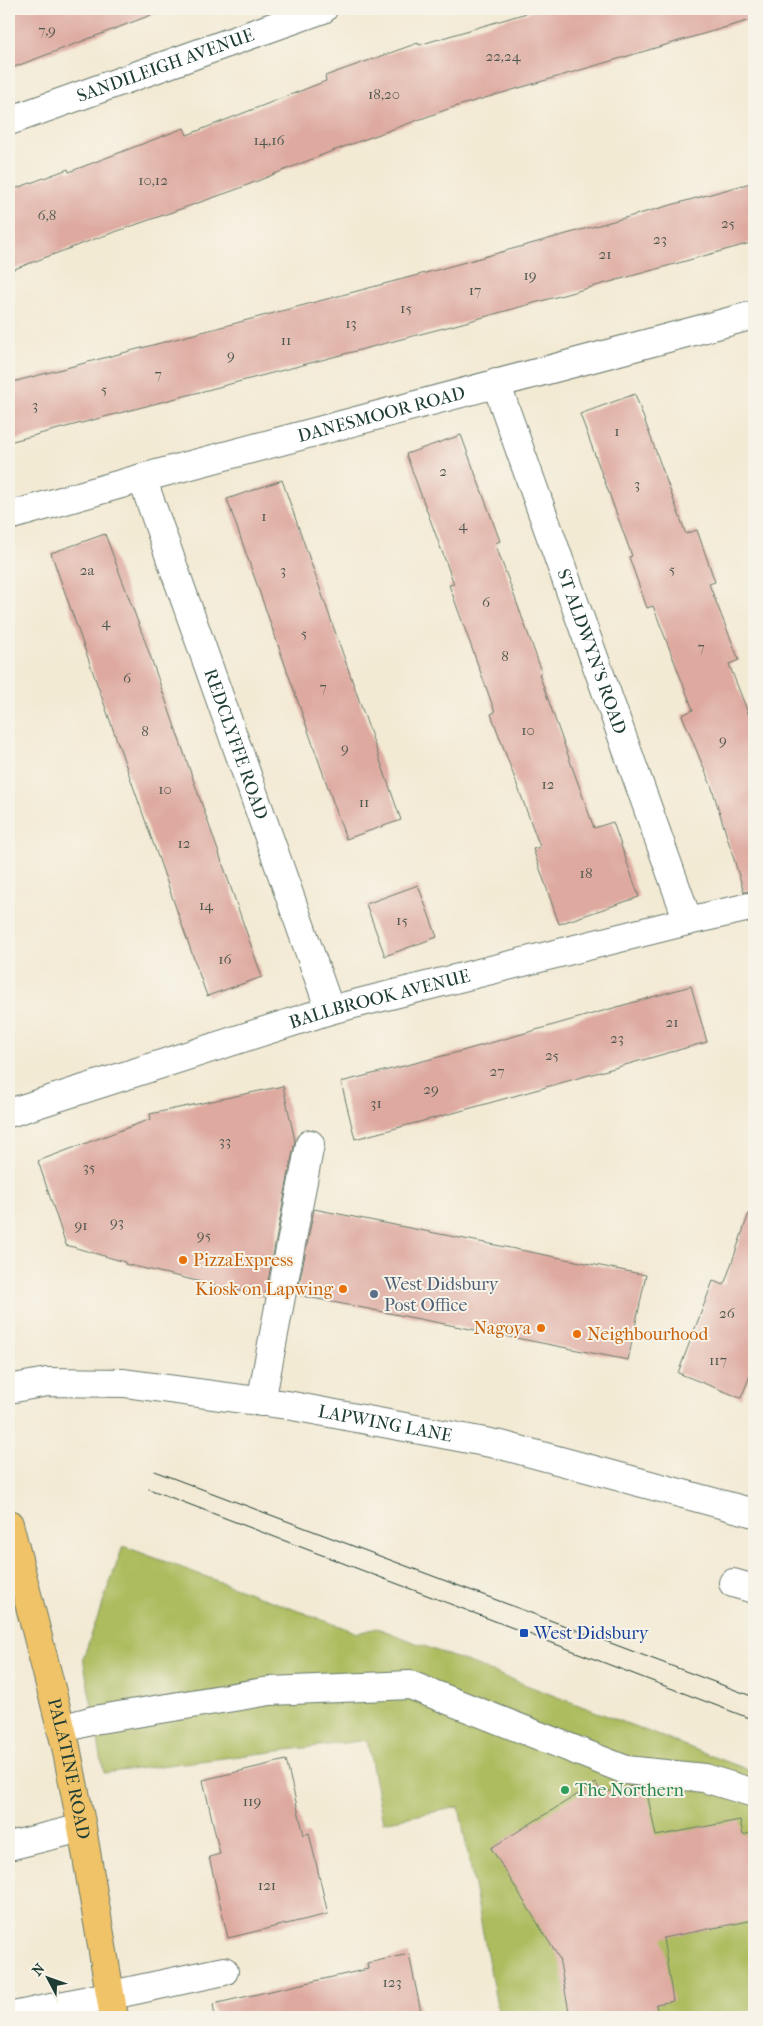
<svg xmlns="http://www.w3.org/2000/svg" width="763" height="2026" viewBox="0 0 763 2026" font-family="'IM FELL French Canon',serif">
<rect width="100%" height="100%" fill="#f7f3e8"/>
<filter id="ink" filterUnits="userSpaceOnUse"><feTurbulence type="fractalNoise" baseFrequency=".02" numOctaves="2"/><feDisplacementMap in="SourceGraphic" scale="10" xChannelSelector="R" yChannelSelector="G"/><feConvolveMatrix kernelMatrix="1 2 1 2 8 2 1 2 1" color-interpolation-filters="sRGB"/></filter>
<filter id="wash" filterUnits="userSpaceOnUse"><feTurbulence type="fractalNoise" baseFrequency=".0096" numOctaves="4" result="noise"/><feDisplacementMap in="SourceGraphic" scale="20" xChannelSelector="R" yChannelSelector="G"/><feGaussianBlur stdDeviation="1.12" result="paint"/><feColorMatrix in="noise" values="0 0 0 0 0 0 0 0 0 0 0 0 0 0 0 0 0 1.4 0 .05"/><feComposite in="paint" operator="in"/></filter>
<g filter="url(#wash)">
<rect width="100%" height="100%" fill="#f3ead4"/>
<!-- green -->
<polygon fill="#adbc5e" stroke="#667c49" points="123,1546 358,1633 377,1628 754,1772 754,2017 499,2017 459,1807 383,1822 367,1740 104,1773 83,1658"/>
<g id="blocks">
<!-- building -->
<g fill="#deaaa0">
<polygon points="9,9 159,9 159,12 9,69"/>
<polygon points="540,9 754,9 754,19 451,108 327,153 235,190 92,240 9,271 9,191 68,169 69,172 184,128 187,135 326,81 325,76 418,43 419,45"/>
<polygon points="754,182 754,242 455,325 9,442 9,383 433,271"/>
<polygon points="635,394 686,534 697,530 715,582 709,584 739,660 729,664 754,728 754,891 744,892 712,788 682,715 693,710 653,606 647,608 629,557 632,556 580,414"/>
<polygon points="461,435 500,541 495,543 542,672 539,674 594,828 613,822 639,897 559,924 533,849 540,847 491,714 495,712 449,585 454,584 406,454"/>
<polygon points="282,480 401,820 346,839 227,499"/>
<polygon points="105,534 145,641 262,977 207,996 51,553"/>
<polygon points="418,885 437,937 385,956 366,904"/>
<polygon points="691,986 707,1042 457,1112 355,1139 341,1082 462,1051"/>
<polygon points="283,1086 295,1141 265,1297 125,1264 125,1262 66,1245 38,1161 151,1119 150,1114"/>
<polygon points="314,1209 646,1275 628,1360 297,1295"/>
<polygon points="749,1213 754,1214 754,1366 741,1398 678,1373 713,1281 724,1285"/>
<polygon points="286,1760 304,1835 309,1833 328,1914 228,1938 209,1857 220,1854 203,1780"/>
<polygon points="596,1783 602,1793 633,1786 646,1788 656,1836 740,1820 743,1835 754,1832 754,1920 663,1938 673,2001 656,2004 658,2017 570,2017 559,1958 491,1848"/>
<polygon points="409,1954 422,2017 215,2017 213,2004 368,1969 367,1963"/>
</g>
</g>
</g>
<g filter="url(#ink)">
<use href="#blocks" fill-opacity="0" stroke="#697a6c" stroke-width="1"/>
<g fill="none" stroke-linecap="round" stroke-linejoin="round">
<!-- minor casing -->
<g stroke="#697a6c" stroke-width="30">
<g id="minor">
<path id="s1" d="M9,121l314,-112"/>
<path id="s2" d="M496,383l192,538"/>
<path id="s3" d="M142,478l188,532"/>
<path id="s4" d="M9,516l133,-38 612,-163"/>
<path id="s5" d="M9,1113l321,-103 358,-89 66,-15"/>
<path id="s6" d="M9,1389l38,-7 77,1 163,22 214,40 253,68"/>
<polyline points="261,1402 310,1144"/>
<polyline points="733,1583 754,1589"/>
<polyline points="61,1729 94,1720 270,1691 410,1685 626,1770 704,1778 754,1793"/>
<polyline points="9,1846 82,1828"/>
<polyline points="9,2017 224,1971"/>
</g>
</g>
<!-- major casing -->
<g stroke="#697a6c" stroke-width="30">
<g id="major">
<path id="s7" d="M9,1524l57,223 16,81 32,189"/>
</g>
</g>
<!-- minor -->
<use href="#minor" stroke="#fff" stroke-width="28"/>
<!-- major -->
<use href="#major" stroke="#f0c369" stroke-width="28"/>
<!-- tram -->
<g stroke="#1f3d34" stroke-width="1">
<polyline points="154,1471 754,1697"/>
<polyline points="149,1489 754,1720"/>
</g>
</g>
</g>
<!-- markers -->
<g fill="#e8710a" stroke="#f7f3e8" stroke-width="2">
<circle cx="183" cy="1260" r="5"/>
<circle cx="343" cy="1289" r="5"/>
<circle cx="541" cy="1328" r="5"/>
<circle cx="577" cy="1334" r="5"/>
</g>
<circle fill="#5c6f8a" stroke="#f7f3e8" stroke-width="2" cx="374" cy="1294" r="5"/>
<rect fill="#1a4fb4" stroke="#f7f3e8" stroke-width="2" x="519" y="1628" width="10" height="10" rx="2.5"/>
<circle fill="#2e9e5b" stroke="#f7f3e8" stroke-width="2" cx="565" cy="1790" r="5"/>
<g text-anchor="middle" stroke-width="4" stroke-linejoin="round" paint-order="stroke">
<!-- number labels -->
<g font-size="15" fill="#4f584f">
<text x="47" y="35">7,9</text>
<text x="503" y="61">22,24</text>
<text x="384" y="99">18,20</text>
<text x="269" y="145">14,16</text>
<text x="153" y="185">10,12</text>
<text x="47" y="220">6,8</text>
<text x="728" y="228">25</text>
<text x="660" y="244">23</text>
<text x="605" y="259">21</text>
<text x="530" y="280">19</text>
<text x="475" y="295">17</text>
<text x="406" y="313">15</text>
<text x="351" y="328">13</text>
<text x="286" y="345">11</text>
<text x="231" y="360">9</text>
<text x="158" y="379">7</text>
<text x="104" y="394">5</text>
<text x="35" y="410">3</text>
<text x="617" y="436">1</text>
<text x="443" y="476">2</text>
<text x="637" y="489">3</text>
<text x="264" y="521">1</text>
<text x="463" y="530">4</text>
<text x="672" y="574">5</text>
<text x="87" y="575">2a</text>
<text x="283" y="575">3</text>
<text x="486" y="607">6</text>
<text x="106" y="627">4</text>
<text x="304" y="638">5</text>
<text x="701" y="652">7</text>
<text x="505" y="661">8</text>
<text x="127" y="683">6</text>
<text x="323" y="692">7</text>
<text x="528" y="735">10</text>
<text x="145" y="736">8</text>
<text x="723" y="745">9</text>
<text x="345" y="753">9</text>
<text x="548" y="789">12</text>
<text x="165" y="794">10</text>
<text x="364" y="807">11</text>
<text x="184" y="848">12</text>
<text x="586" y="878">18</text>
<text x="206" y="910">14</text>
<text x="402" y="925">15</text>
<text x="225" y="964">16</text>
<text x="672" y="1027">21</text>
<text x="617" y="1043">23</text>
<text x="552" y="1060">25</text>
<text x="497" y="1076">27</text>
<text x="431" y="1094">29</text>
<text x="376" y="1108">31</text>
<text x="225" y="1146">33</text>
<text x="89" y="1172">35</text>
<text x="117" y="1227">93</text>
<text x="81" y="1230">91</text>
<text x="204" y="1240">95</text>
<text x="727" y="1318">26</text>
<text x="718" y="1365">117</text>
<text x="252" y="1806">119</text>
<text x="267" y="1890">121</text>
<text x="392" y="1987">123</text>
</g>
<!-- street labels -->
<g font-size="18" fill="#1f3d34" stroke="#f7f3e8">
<text dy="6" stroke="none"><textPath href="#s1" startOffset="166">SANDILEIGH AVENUE</textPath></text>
<text dy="6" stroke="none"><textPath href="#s4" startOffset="386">DANESMOOR ROAD</textPath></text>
<text dy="6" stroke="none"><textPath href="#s2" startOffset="285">ST ALDWYN'S ROAD</textPath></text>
<text dy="6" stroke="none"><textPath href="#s3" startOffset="282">REDCLYFFE ROAD</textPath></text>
<text dy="6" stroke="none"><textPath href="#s5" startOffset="388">BALLBROOK AVENUE</textPath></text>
<text dy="6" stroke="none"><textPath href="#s6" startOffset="380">LAPWING LANE</textPath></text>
<text dy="6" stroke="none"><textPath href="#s7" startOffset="252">PALATINE ROAD</textPath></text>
</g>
<!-- food labels -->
<g font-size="18" fill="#c56008" stroke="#f7f3e8" text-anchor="start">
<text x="193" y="1266">PizzaExpress</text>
<text x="333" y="1295" text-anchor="end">Kiosk on Lapwing</text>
<text x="531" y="1334" text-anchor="end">Nagoya</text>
<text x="587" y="1340">Neighbourhood</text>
</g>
<!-- service labels -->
<g font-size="18" fill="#4e5e75" stroke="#f7f3e8" text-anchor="start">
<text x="384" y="1290">West Didsbury<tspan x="384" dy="21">Post Office</tspan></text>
</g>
<!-- transit labels -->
<g font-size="18" fill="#164399" stroke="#f7f3e8" text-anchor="start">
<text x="534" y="1639">West Didsbury</text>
</g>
<!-- leisure labels -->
<g font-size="18" fill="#27864d" stroke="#f7f3e8" text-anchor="start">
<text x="575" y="1796">The Northern</text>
</g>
</g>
<!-- margin -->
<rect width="763" height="2026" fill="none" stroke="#f7f3e8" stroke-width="30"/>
<!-- north arrow -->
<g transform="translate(48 1978) rotate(311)" stroke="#f7f3e8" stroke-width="4" paint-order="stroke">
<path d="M0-4L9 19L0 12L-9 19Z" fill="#1f3d34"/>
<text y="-8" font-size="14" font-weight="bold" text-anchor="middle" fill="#1f3d34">N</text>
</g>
</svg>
